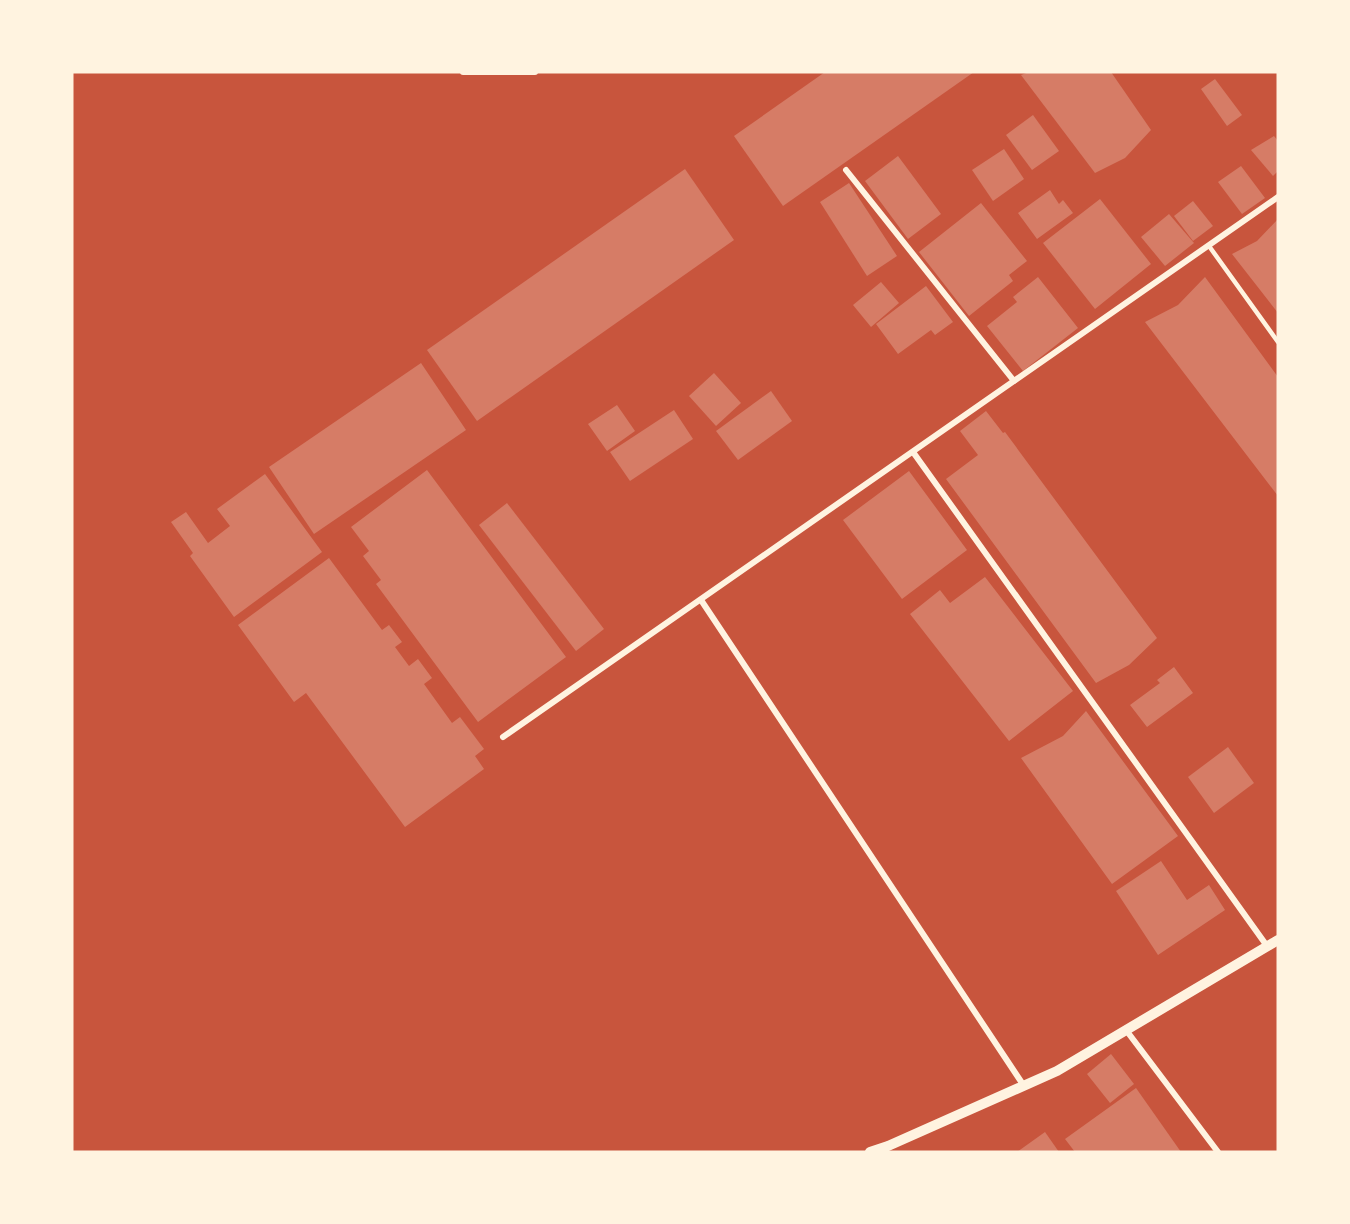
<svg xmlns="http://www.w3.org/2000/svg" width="1350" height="1224" viewBox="0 0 1350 1224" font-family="Overpass,sans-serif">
<rect width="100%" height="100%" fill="#c8553d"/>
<!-- building -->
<g fill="#d67c66">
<polygon points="825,72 974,72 783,206 734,136"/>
<polygon points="1029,72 1111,72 1151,130 1125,158 1095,173 1021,75"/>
<polygon points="1215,79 1242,115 1227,126 1201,89"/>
<polygon points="1033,115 1059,151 1032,170 1006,135"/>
<polygon points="1274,136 1278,141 1278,171 1273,176 1251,150"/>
<polygon points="1004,149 1024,179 993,201 972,170"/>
<polygon points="898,156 941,214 908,239 865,181"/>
<polygon points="1241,166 1265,198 1242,214 1218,182"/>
<polygon points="685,169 734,240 477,421 427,350"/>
<polygon points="849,183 897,256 867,276 820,202"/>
<polygon points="1050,190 1059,204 1063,200 1073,213 1037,239 1018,213"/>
<polygon points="1100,199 1151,264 1095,309 1043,243"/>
<polygon points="1193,201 1213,226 1193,241 1174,216"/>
<polygon points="981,203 1027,261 1009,275 1013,281 969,316 919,252"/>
<polygon points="1169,214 1194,243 1165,266 1141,237"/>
<polygon points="1278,219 1278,313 1232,254 1257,241"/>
<polygon points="1038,277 1078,328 1023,371 987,326 1017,302 1013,297"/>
<polygon points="1205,277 1278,377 1278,496 1145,322 1178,305"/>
<polygon points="881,282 899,303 871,327 853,305"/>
<polygon points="926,286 953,322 935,335 931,330 898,354 876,324"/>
<polygon points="421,363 466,430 314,534 269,467"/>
<polygon points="714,373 741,403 716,426 689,396"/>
<polygon points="771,391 792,421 738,460 716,431"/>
<polygon points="617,405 635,431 607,451 588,424"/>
<polygon points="674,410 693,439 630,481 610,452"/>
<polygon points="986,411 1003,433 1005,432 1157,638 1129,665 1096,683 946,479 978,455 960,431"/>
<polygon points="427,470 566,657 478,722 376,584 381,580 363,556 369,551 351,527"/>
<polygon points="909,471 967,550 902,599 843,520"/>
<polygon points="265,474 322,552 234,617 190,556 193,553 171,522 186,512 208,543 230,526 217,509"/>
<polygon points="507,503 604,629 576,651 479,525"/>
<polygon points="329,558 382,630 389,625 402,642 395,647 409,666 418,659 432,678 424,684 452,723 460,717 484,749 475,756 484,769 405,827 306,693 294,702 238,625"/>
<polygon points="985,577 1073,691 1009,741 910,614 940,590 950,603"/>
<polygon points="1174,667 1193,693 1147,727 1130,705 1160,683 1157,680"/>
<polygon points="1086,711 1178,836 1112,884 1021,758 1063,736"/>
<polygon points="1228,747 1254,783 1214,813 1188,777"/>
<polygon points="1161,861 1187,900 1209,885 1225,910 1158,955 1116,891"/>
<polygon points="1111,1054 1134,1084 1110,1103 1087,1074"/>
<polygon points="1136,1088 1181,1152 1075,1152 1065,1139"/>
<polygon points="1045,1132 1059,1152 1017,1152"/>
</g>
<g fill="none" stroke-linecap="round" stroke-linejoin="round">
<!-- service -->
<polyline stroke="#fff3e0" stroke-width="4.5" points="1209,246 1278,342"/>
<!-- minor -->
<g stroke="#fff3e0" stroke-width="6">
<polyline points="463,72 535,72"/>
<polyline points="846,170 1014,381"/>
<polyline points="913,452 1267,946"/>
<polyline points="701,600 1024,1086"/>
<polyline points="503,737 1278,197"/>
<polyline points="1126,1030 1218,1152"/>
</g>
<!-- tertiary -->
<polyline stroke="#fff3e0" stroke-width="10" points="870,1152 888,1146 1057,1071 1278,940"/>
</g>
<!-- border -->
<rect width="1350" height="1224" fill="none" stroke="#fff3e0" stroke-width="147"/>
</svg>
